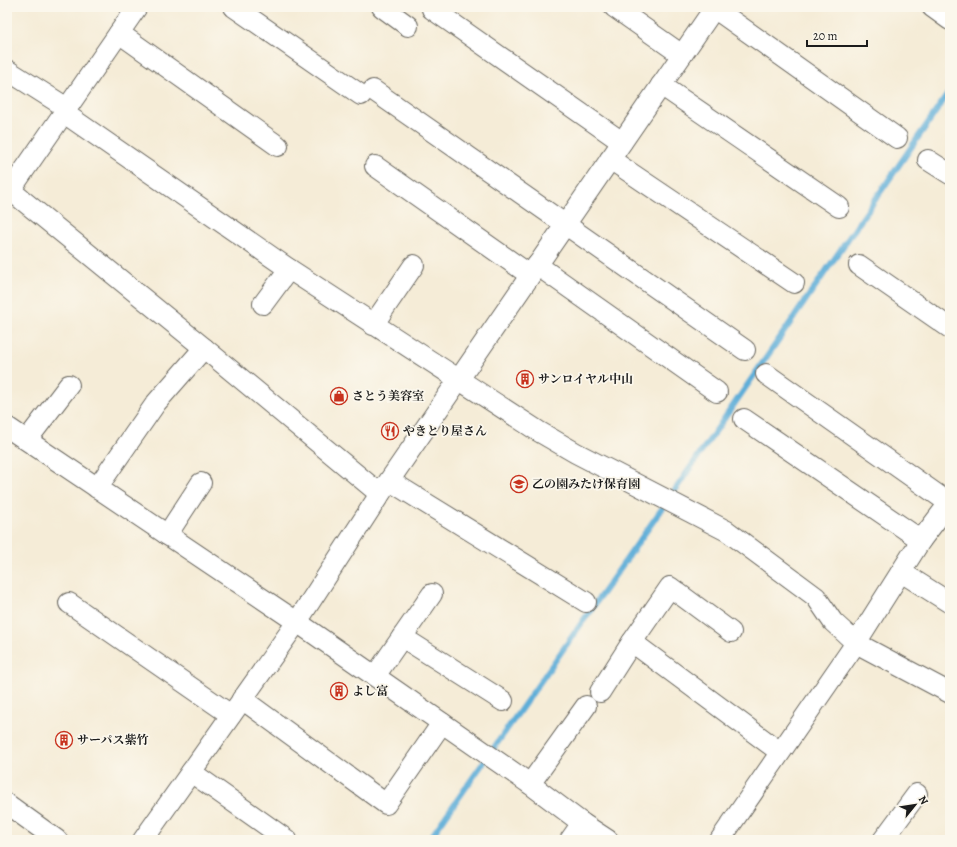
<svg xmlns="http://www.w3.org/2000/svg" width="957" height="847" viewBox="0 0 957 847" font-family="Alegreya,'Noto Serif JP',serif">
<rect width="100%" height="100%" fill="#fbf7ec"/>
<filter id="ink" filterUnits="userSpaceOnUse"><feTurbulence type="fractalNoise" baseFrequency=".025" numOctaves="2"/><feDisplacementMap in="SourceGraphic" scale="8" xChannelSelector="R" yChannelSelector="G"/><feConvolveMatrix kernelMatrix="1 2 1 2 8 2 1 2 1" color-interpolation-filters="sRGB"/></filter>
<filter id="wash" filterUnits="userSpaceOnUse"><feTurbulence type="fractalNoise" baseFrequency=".012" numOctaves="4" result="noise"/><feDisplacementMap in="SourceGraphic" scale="16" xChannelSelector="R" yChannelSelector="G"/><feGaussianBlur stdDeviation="0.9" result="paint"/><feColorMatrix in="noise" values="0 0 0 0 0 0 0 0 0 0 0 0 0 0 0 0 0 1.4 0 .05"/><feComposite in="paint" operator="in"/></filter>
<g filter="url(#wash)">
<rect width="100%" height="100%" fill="#f5ecd7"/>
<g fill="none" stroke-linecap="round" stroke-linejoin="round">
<!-- stream -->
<polyline stroke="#5eaed8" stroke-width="6" points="429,840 666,503 950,91"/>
</g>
</g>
<g filter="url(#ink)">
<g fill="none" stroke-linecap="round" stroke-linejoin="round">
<!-- street casing -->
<g stroke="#68655d" stroke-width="22">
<g id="street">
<polyline points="234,7 361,95"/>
<polyline points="382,7 408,26"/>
<polyline points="614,7 682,55"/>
<polyline points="932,7 950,20"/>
<polyline points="714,8 897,138"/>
<polyline points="432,9 622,142"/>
<polyline points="119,33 278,146"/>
<polyline points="7,70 67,108"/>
<polyline points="661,85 839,207"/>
<polyline points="373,90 745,350"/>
<polyline points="64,113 289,269 538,431 576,453 727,531 816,597 833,622 856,643 950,693"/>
<polyline points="610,159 794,283"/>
<polyline points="928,160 950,174"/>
<polyline points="375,166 530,275"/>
<polyline points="10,190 204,348 380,494"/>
<polyline points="7,195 137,7"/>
<polyline points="537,265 717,392"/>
<polyline points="859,265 950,328"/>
<polyline points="263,304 289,269"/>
<polyline points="373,325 414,265"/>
<polyline points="766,374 949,503"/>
<polyline points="744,419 921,540"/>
<polyline points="7,427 297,622 530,784 582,823 608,840"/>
<polyline points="27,440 69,385"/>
<polyline points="390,481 586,602"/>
<polyline points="97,488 156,403 204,348"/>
<polyline points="167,535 201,483"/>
<polyline points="901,572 950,603"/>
<polyline points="69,603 231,715"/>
<polyline points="731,632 670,587 632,642 780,752"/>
<polyline points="402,637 503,701"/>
<polyline points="375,676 432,594"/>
<polyline points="600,692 632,642"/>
<polyline points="242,699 386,804 442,723"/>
<polyline points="191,772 287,840"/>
<polyline points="530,784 586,706"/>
<polyline points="7,804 57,840"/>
<polyline points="143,840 297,622 380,494 715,7"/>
<polyline points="570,840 582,823"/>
<polyline points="720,840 856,643 921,540 950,502"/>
<polyline points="883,840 917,794"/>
</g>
</g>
<!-- street -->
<use href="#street" stroke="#fff" stroke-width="20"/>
</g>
</g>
<!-- icons -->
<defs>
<g id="building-ring" transform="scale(0.9)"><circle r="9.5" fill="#fbf7ec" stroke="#c8321e" stroke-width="1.5"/><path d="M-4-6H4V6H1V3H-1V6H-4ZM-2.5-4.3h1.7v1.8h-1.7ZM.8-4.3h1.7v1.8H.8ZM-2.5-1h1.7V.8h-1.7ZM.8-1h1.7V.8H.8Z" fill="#c8321e"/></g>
<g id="shop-ring" transform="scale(0.9)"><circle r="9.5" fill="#fbf7ec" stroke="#c8321e" stroke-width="1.5"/><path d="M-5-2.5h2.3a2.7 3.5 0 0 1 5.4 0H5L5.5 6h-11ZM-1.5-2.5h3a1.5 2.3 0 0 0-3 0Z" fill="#c8321e"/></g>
<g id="restaurant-ring" transform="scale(0.9)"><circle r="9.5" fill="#fbf7ec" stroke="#c8321e" stroke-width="1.5"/><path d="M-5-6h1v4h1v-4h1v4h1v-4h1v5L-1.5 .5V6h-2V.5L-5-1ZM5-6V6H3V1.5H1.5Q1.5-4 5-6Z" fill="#c8321e"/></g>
<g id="school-ring" transform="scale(0.9)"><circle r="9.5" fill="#fbf7ec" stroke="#c8321e" stroke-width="1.5"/><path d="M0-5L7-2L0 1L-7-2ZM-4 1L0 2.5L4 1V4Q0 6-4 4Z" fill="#c8321e"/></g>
</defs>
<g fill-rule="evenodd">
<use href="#building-ring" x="525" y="379"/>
<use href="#shop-ring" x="339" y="396"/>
<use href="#restaurant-ring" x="390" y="431"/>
<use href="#school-ring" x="519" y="484"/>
<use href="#building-ring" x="339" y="691"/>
<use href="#building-ring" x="64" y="740"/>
</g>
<g text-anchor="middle" stroke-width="3.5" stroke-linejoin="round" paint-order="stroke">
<!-- poi labels -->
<g font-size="12" font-weight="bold" fill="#1c1c1c" stroke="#fbf7ec" text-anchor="start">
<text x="538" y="383">サンロイヤル中山</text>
<text x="352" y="400">さとう美容室</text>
<text x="403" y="435">やきとり屋さん</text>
<text x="532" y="488">乙の園みたけ保育園</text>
<text x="352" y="695">よし富</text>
<text x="77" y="744">サーパス紫竹</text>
</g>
</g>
<!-- margin -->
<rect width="957" height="847" fill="none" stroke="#fbf7ec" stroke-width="24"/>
<!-- north arrow -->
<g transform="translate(915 805) rotate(60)" stroke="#fbf7ec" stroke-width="3" paint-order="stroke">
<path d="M0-3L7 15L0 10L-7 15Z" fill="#1c1c1c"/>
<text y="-6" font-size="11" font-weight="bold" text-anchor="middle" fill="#1c1c1c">N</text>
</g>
<!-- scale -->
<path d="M807 40v6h60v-6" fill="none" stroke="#1c1c1c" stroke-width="2"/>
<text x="813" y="40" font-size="12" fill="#1c1c1c" stroke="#fbf7ec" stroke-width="3" paint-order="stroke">20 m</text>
</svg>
